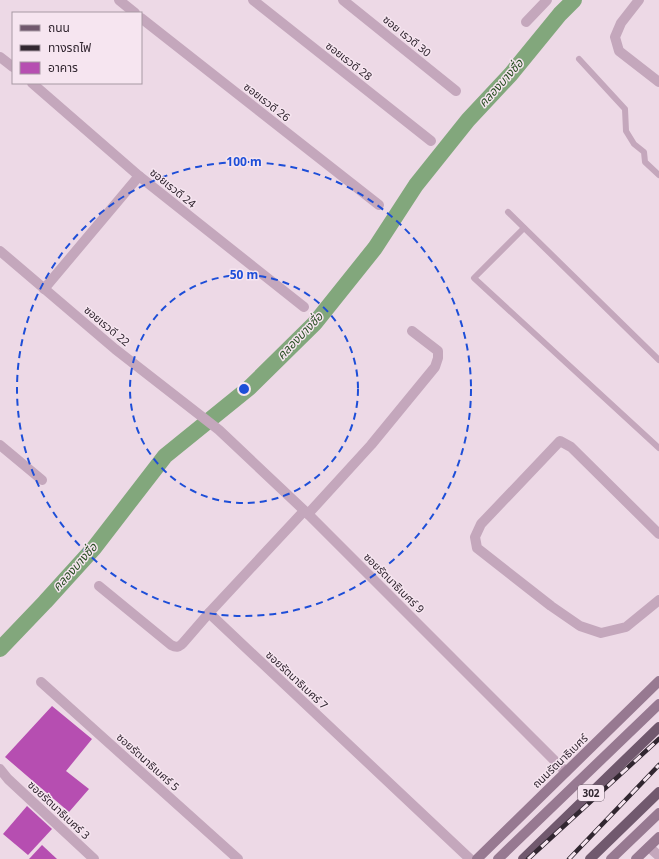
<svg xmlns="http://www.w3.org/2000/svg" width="659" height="859" viewBox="0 0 659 859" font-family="'Noto Sans','Noto Sans Thai',sans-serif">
<rect width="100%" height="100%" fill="#edd9e6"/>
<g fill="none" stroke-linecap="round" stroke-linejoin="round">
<!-- canal -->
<polyline stroke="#82a77c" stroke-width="16" points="0,649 45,602 94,548 165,456 249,388 315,323 375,248 416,185 468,120 511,74 560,14 574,0"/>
</g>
<!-- building -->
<g fill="#b64eb1">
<polygon points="52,706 92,739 66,771 89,789 69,812 5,757"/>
<polygon points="27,806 52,829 28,855 3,834"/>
<polygon points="42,845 57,859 29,859"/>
</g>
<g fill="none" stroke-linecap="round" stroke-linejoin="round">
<!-- service -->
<g stroke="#c4a7bc" stroke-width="6">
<polyline points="579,59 625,109 626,131 634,144 644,152 645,162 659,175"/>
<polyline points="508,212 659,360"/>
<polyline points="524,228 474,278 659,448"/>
</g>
<!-- minor -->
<g stroke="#c4a7bc" stroke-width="10">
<polyline points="119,0 135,13"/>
<polyline points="253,0 431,141"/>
<polyline points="343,0 456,91"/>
<polyline points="639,0 621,23 615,37 619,51 659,82"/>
<polyline points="141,18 379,205"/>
<polyline points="526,22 547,0"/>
<polyline points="0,57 13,67"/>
<polyline points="32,83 139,176 304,307"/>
<polyline points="0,251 115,349 219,430 308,514 566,772"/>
<polyline points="44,289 139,176"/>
<polyline points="0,445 42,480"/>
<polyline points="304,511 209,613 470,859"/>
<polyline points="308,514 371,445 435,367 438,358 438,351 412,331"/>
<polyline points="659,534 571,447 560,441 481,524 475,537 477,548 551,606 580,626 601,633 626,627 659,600"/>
<path d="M99,586l72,59c6,3 8,2 12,-2l26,-30"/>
<polyline points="41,682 238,859"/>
<polyline points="0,769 8,779 94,859"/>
<polyline points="649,847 659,856"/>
</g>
<!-- secondary -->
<g stroke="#977991" stroke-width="10">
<polyline points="477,859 659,681"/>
<polyline points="498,859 659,704"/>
<polyline points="611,859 659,813"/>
<polyline points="636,859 659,837"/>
</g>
<!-- primary -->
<g stroke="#71596e" stroke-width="10">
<polyline points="523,859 659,727"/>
<polyline points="590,859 659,792"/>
</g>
<!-- rail casing -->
<g stroke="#312630" stroke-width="4.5">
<g id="rail">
<polyline points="528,859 659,739"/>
<polyline points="569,859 659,765"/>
</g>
</g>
<!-- rail -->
<use href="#rail" stroke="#f6e5f0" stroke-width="3" stroke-dasharray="9" stroke-linecap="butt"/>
</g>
<!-- distance rings -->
<g fill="none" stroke="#1d4ed8" stroke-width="2" stroke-dasharray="7 5">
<circle cx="244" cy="389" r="114"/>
<circle cx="244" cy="389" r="227"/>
</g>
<g text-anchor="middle" stroke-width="3" stroke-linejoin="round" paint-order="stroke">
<!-- shield labels -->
<rect fill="#f6e5f0" stroke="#6c5f6a" stroke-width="1" x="578" y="785" width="26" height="16" rx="3"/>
<g font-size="10" font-weight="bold" fill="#312630">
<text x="591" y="797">302</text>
</g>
<!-- street labels -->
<g font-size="11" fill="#312630" stroke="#f6e5f0">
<text transform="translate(407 36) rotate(39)" y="4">ซอย เรวดี 30</text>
<text transform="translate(349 61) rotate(38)" y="4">ซอยเรวดี 28</text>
<text transform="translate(267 102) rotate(38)" y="4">ซอยเรวดี 26</text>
<text transform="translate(173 188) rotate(39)" y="4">ซอยเรวดี 24</text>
<text transform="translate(107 326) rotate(40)" y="4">ซอยเรวดี 22</text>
<text transform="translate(394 583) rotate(45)" y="4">ซอยรัตนาธิเบศร์ 9</text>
<text transform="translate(297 680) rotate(43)" y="4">ซอยรัตนาธิเบศร์ 7</text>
<text transform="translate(560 761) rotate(-44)" y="4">ถนนรัตนาธิเบศร์</text>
<text transform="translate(148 762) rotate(42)" y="4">ซอยรัตนาธิเบศร์ 5</text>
<text transform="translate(59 810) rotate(43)" y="4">ซอยรัตนาธิเบศร์ 3</text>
</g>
<!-- water labels -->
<g font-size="12" font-style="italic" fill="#274d21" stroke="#f6e5f0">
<text transform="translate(501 83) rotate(-48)" y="4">คลองบางซื่อ</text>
<text transform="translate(300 336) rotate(-46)" y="4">คลองบางซื่อ</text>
<text transform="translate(75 567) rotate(-48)" y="4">คลองบางซื่อ</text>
</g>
</g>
<circle cx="244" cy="389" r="6" fill="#1d4ed8" stroke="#f6e5f0" stroke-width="2"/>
<g font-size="12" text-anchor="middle" font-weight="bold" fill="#1d4ed8" stroke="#f6e5f0" stroke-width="3" stroke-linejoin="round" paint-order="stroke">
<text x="244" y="166">100 m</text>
<text x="244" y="279">50 m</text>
</g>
<!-- legend -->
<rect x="12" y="12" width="130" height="72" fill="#f6e5f0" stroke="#a799a3"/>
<rect x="20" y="25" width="20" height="6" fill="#71596e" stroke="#a799a3"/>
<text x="48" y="32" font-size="12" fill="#312630">ถนน</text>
<rect x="20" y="45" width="20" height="6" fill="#312630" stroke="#a799a3"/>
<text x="48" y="52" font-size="12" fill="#312630">ทางรถไฟ</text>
<rect x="20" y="62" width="20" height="12" fill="#b64eb1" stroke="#a799a3"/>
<text x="48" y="72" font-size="12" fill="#312630">อาคาร</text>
</svg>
